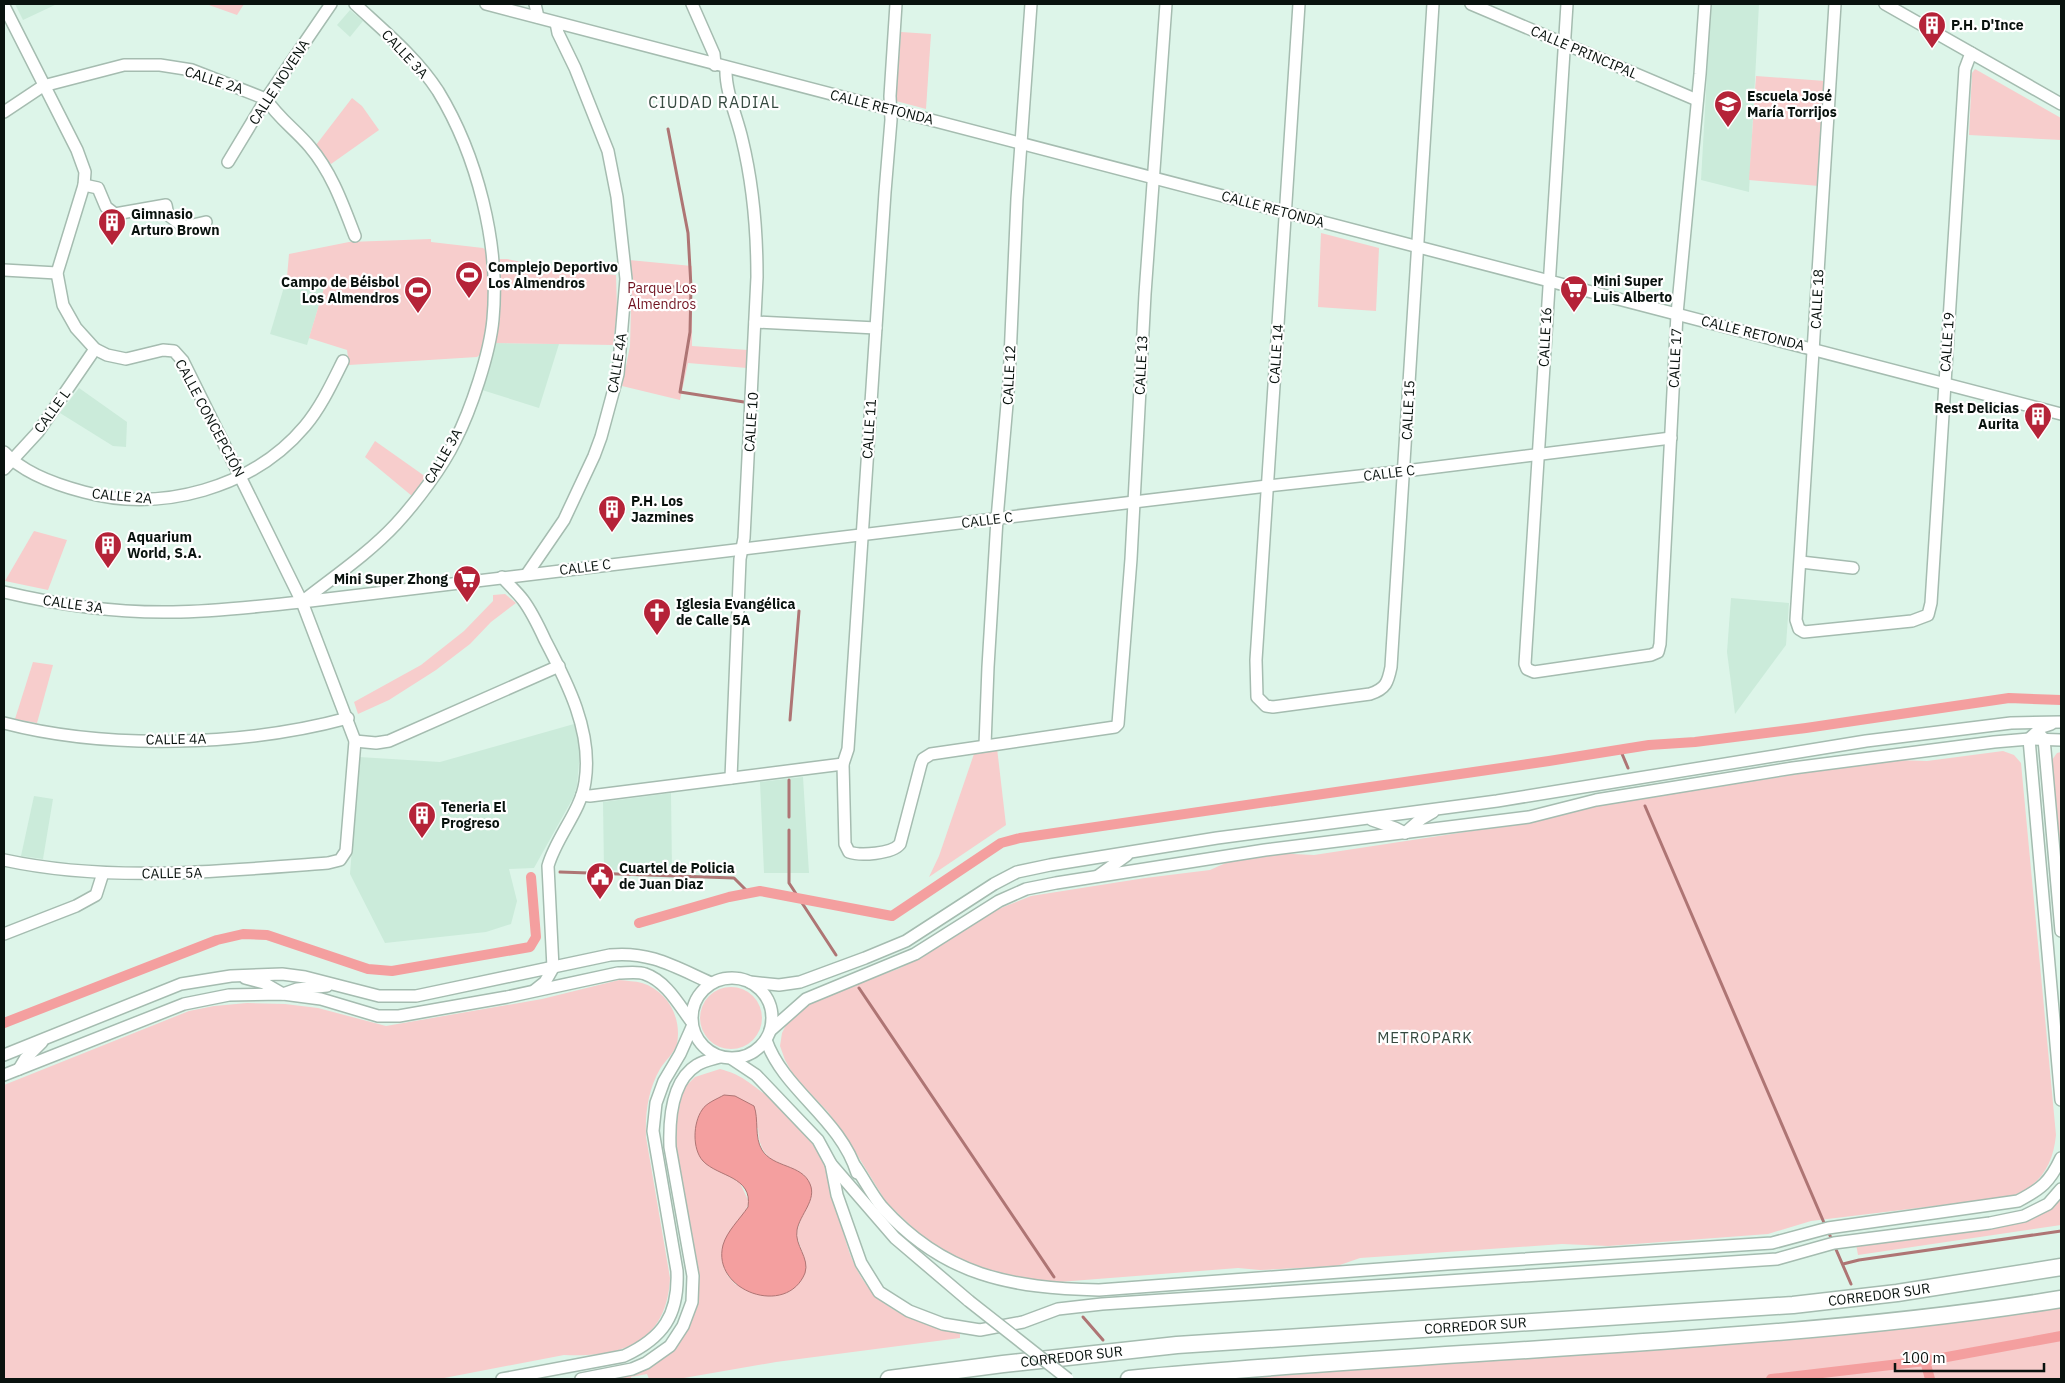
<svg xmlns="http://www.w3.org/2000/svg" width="2065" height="1383" viewBox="0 0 2065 1383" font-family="'IBM Plex Sans',sans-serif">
<rect width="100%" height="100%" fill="#ddf5e9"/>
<!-- built -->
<g fill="#cbebda">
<polygon points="15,4 57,4 23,20"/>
<polygon points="1711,4 1759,4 1749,192 1701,180"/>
<polygon points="350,10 363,21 350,37 337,25"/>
<polygon points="287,277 324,288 307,345 270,334"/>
<polygon points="494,343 559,344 539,408 482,390"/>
<polygon points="79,388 127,422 126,447 113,446 60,413"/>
<polygon points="1731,598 1789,603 1786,645 1735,714 1727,652"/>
<polygon points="574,724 580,751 577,786 573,798 534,868 509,869 517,901 511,924 486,932 385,943 350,874 359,757 440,762"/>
<polygon points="803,777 809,873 764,873 760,782"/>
<polygon points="671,793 672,872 604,870 603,802"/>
<polygon points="34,796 53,799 43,859 21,856"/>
</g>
<!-- green -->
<g fill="#f7cdcc" fill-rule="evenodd">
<polygon points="206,4 244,4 237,15"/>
<polygon points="901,32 931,34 926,109 896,101"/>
<polygon points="1975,69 2061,118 2061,140 1969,135 1972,73"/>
<polygon points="1756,76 1825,81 1819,186 1749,180"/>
<polygon points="352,98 362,106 379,130 331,164 316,145"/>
<polygon points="1321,233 1379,248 1376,311 1318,307"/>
<polygon points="431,239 431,242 483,248 497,259 507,259 561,270 616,275 617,310 613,345 494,343 477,357 349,365 347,350 309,338 324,288 287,277 289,254 349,242"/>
<polygon points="629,260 692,266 692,346 748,350 747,368 688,363 680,400 622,386 630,346 631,307"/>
<polygon points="375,441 426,477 412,496 365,457"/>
<polygon points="34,531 67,540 48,590 5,581"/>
<polygon points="505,594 516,603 491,622 470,644 436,670 389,700 358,714 354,702 421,665 464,631 493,601 493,595"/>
<polygon points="33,662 53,665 37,723 15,719"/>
<polygon points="997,748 1006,825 929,877 939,856 975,751"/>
<path d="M2003,751l11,4 7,8 35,372c-3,31 -17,53 -48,62l-197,24 -43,13 -160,12 -46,-2 -202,14 -23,8 -77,4 -22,-2 -192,15 -49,-8 -33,-13 -36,-20 -42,-40 -38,-62 -20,-28 -34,-36 -9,-16 -5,-14 2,-13 8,-16 16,-11 31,-16 61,-21 28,-15 62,-41 43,-17 114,-18 65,-8 20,-9 42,-8 42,2 197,-30 48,-13 296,-47 40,-5 32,1z"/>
<polygon points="2061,752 2061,867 2052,760 2057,753"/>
<path d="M619,980c8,1 16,1 23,3 26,8 40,35 35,61 -2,8 -13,18 -17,25 -12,21 -15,44 -14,68l24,141c-3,64 -48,80 -106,77l-125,24h-435v-294l185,-74 25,-5 33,-3 38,1 33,4 68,18 156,-27z"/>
<circle cx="731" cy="1018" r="31"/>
<path d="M720,1069c23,6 30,15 49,28 23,19 45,43 56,70 18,44 16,95 52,130 22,21 54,29 83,36v5l-184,24 -98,17h-29l-2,-5 -16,3v2h-16l24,-7 18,-9 18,-17 20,-39 -23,-183 11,-35 12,-12zM697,1122l61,6c2,38 22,30 47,48l-4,43 -5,15 9,26 -69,25 -8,-9 -5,-11 26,-63 -9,-19 -34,-20 -10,-17z"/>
<polygon points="2061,1198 2061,1225 1858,1255 1856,1244 2007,1225 2034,1217 2052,1207"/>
<polygon points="2061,1304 2061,1379 1237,1379 1489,1359"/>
</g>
<!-- water -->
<path fill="#f49f9f" stroke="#ae7574" d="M724,1095l11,1 19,10c5,13 0,31 8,44 11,18 40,14 48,34 7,16 -10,30 -13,46 -3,15 13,28 8,43 -18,45 -94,18 -82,-28 4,-14 17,-26 25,-38 5,-31 -30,-30 -45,-46 -11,-12 -10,-38 -1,-51 4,-7 15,-11 22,-15z"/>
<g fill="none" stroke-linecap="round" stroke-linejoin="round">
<!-- stream -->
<g stroke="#ae7574" stroke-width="3">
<polyline points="668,129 688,233 691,287"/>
<polyline points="633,287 691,287 690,332 680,392 744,402"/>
<polyline points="790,720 799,611"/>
<polyline points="1620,749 1628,768"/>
<polyline points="1645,806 1825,1225"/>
<polyline points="789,817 789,780"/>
<polyline points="789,830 789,883 836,955"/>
<polyline points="560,872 734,878 749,893"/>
<polyline points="859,988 1054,1277"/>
<polyline points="1828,1231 1851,1284"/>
<polyline points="1843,1264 1859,1260 2061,1231"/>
<polyline points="1083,1317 1103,1340"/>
</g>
<!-- canal -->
<g stroke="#f49f9f" stroke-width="10">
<polyline points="639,923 729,897 760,891 892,916 1001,843 1020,838 1549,761 1649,745 1695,742 1806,728 2009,698 2061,700"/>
<polyline points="4,1023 217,940 243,934 267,935 368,969 392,971 530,947 536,937 531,877"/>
<polyline points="1771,1379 1925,1361"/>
<polyline points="1930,1379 1925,1361 2061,1336"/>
</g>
<!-- minor casing -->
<g stroke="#a5bcb0" stroke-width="14">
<g id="minor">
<path d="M486,4c525,138 1050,273 1575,410"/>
<polyline points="535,4 538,17"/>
<polyline points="692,4 714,54 715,65"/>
<path d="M896,4l-6,92 1,24 -6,72 -37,557 -5,15 2,80 4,8c11,4 43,2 51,-8l21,-80 2,-5 8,-5 184,-27 3,-3 13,-165 14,-265 21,-290"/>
<path d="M1299,4l-43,656 1,37 9,9 7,1 97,-13c16,-5 18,-12 21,-27 15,-221 27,-442 42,-663"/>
<polyline points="1471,4 1697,100"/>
<polyline points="1567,4 1525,664 1527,669 1534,672 1651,655 1658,652 1660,644 1677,314 1700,74 1705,4"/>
<polyline points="1835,4 1796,620 1799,629 1804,632 1912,621 1928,615 1931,603 1965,69 1971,53"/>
<polyline points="1885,4 2061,104"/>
<path d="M4,6l73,144 8,22 -1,13 -27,88 6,32 13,23 19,21 12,6 19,4 37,-9 11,1 9,10 119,241 53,139 -9,110 -6,9 -12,3c-108,8 -217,20 -324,-3"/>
<path d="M726,68c-1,23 11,49 16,71 11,45 15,91 15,138l-13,261 -4,21 -9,219"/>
<path d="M4,112l39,-26 81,-21h36l32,5 74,29c12,19 30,31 44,48 22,26 33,58 45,89"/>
<polyline points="228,162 266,99 331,4"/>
<polyline points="84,185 98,188 106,207 115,214 166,205 168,215 184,227 206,222"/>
<polyline points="4,270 57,273"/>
<polyline points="755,322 876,328"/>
<path d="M4,452c19,21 53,33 80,40 77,21 169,-4 221,-66 16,-19 27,-43 38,-65"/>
<polyline points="4,469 38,432 95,349"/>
<polyline points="1801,562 1853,568"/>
<polyline points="527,574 564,520 594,456 601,437 618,374 626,279 617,197 608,151 575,68 558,33 556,23"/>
<path d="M502,577c7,8 15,15 21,23 9,12 16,27 22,40 22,42 48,92 40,142 -4,29 -29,55 -37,84l5,102 -8,14 -10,8"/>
<path d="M4,592c55,13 112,21 169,20 43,0 86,-6 129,-10l965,-116 138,-15 266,-33"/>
<path d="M303,601c32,-25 66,-48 93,-77 21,-23 46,-56 59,-83 16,-31 35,-88 38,-122 7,-75 -16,-164 -55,-228 -22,-34 -54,-60 -83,-87"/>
<path d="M4,723c103,27 241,23 344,-5"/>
<polyline points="2051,724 2042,727 2029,739 2061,1100"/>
<polyline points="2040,735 2044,739 2046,761 2061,931"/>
<polyline points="355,741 376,743 389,741 559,666"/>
<polyline points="985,745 988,667 997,519 1009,381 1017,199 1031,4"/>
<polyline points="582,795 590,796 843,764"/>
<polyline points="1372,820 1395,828 1405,833"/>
<polyline points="1405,833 1421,819 1433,812"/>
<polyline points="1098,876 1127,855"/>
<polyline points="4,934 76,906 96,895 103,873"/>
<circle cx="732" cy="1018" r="40"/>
<polyline points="245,978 264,983 283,994 297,989 327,986"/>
<polyline points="750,982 779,985 800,982 865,958 906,941 994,884 1017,872 1050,865 1217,838 1497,801 1866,741 2011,723 2061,722"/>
<polyline points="771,1030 806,999 915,954 999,901 1026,889 1056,883 1265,850 1529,817 1596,800 1793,768 1994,742 2029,739 2061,740"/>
<path d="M766,1040c18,51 74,78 91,133"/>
<path d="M4,1055l177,-71 50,-8 51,-2 23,3 74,19h37l194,-41c40,-4 65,12 101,28"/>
<polyline points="732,1059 756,1075 818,1140 831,1164 895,1238 969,1301"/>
<polyline points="19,1069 25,1059 42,1042"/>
<path d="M4,1075l180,-71 45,-9 54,-1 38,5 57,17h21l108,-19 111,-24c8,0 20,-2 27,1 21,7 34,31 46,47"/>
<polyline points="831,1164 837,1195 861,1263 879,1292 909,1311 943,1324 980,1330 1023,1322 1058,1309 1102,1304 1777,1259 1834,1243 1990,1223 2024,1216 2048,1204 2061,1189"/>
<path d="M855,1166c9,13 17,29 27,41 62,69 129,81 217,83l348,-26 325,-21 56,-15 190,-27c23,-12 32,-19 43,-43"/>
<path d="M502,1379l122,-23c39,-18 55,-41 53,-85l-24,-140 3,-28 8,-22 16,-27 12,-27"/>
<path d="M581,1379l51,-10 14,-6 24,-17 13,-20 9,-24 1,-26 -23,-129c-1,-27 1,-66 27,-82 6,-4 16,-6 23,-8"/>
</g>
</g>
<!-- highway casing -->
<g stroke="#a5bcb0" stroke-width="19">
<g id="highway">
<path id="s1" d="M889,1379l114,-15 174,-19 616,-40 104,-12 164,-26"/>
<path d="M1129,1379c198,-19 397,-27 596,-43 112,-8 225,-19 336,-37"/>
</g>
</g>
<!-- minor -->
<use href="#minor" stroke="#fff" stroke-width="11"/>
<!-- highway -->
<use href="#highway" stroke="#fff" stroke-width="16"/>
<!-- minor-bridge casing -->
<g stroke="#a5bcb0" stroke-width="14" stroke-linecap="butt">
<polyline id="minor-bridge" points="969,1301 1068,1379"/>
</g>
<!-- minor-bridge -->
<use href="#minor-bridge" stroke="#fff" stroke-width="11"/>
</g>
<!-- icons -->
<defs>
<g id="building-pin" transform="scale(1.4375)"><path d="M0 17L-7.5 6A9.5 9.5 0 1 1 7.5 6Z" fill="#b52338" stroke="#fff"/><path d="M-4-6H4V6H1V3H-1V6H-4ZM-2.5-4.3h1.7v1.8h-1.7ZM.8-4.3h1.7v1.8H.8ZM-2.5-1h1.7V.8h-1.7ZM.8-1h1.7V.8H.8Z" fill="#fff"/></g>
<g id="school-pin" transform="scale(1.4375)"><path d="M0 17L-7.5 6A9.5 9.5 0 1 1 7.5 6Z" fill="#b52338" stroke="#fff"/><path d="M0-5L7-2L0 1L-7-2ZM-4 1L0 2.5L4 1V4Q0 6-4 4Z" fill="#fff"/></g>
<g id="stadium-pin" transform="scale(1.4375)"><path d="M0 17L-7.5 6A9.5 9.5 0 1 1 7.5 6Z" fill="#b52338" stroke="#fff"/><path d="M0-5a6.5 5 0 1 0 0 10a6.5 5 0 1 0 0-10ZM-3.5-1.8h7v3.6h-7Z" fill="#fff"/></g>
<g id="supermarket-pin" transform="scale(1.4375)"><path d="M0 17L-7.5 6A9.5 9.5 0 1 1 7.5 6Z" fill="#b52338" stroke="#fff"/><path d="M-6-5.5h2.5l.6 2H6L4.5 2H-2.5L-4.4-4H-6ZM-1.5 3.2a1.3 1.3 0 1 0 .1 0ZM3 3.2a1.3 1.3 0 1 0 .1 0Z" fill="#fff"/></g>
<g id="church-pin" transform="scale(1.4375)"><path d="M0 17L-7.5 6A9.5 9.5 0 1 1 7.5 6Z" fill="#b52338" stroke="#fff"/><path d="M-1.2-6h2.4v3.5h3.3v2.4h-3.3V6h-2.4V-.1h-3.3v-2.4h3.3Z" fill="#fff"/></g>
<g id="civic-pin" transform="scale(1.4375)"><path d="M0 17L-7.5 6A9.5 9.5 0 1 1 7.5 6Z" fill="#b52338" stroke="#fff"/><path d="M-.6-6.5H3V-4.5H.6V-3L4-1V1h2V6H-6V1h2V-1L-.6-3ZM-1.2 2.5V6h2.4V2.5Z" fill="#fff"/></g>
</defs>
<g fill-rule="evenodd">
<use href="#building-pin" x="1932" y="25"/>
<use href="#school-pin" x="1728" y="104"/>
<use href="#building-pin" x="112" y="222"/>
<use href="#stadium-pin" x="469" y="275"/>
<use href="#supermarket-pin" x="1574" y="289"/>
<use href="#stadium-pin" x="418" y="290"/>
<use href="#building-pin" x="2038" y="416"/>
<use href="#building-pin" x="612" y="509"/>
<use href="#building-pin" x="108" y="545"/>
<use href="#supermarket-pin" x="467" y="579"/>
<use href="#church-pin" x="657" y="612"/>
<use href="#building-pin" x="422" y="815"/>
<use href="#civic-pin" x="600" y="876"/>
</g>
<g text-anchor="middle" stroke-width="4.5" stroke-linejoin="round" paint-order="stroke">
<!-- poi labels -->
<g font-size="14" font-weight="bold" fill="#09120e" stroke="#fff" text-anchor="start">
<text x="1951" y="30">P.H. D'Ince</text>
<text x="1747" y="101">Escuela José<tspan x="1747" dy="16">María Torrijos</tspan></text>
<text x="131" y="219">Gimnasio<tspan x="131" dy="16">Arturo Brown</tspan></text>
<text x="488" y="272">Complejo Deportivo<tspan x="488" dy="16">Los Almendros</tspan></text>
<text x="1593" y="286">Mini Super<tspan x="1593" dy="16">Luis Alberto</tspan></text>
<text x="399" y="287" text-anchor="end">Campo de Béisbol<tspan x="399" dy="16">Los Almendros</tspan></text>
<text x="2019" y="413" text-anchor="end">Rest Delicias<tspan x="2019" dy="16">Aurita</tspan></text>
<text x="631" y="506">P.H. Los<tspan x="631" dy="16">Jazmines</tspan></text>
<text x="127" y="542">Aquarium<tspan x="127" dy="16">World, S.A.</tspan></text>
<text x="448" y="584" text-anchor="end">Mini Super Zhong</text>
<text x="676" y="609">Iglesia Evangélica<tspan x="676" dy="16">de Calle 5A</tspan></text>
<text x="441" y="812">Teneria El<tspan x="441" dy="16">Progreso</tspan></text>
<text x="619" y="873">Cuartel de Policia<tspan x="619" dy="16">de Juan Diaz</tspan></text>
</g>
<!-- street labels -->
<g font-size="14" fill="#09120e" stroke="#fff">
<text transform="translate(1584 52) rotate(23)" y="5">CALLE PRINCIPAL</text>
<text transform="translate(405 54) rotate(47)" y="5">CALLE 3A</text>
<text transform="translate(214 80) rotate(18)" y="5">CALLE 2A</text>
<text transform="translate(279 82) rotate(-57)" y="5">CALLE NOVENA</text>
<text transform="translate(882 107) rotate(14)" y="5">CALLE RETONDA</text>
<text transform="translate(1273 209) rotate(15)" y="5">CALLE RETONDA</text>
<text transform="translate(1817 299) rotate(-87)" y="5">CALLE 18</text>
<text transform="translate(1753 333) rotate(14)" y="5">CALLE RETONDA</text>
<text transform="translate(1545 337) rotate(-87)" y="5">CALLE 16</text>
<text transform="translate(1947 342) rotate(-86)" y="5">CALLE 19</text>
<text transform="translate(1276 354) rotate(-86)" y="5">CALLE 14</text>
<text transform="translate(1675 358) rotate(-87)" y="5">CALLE 17</text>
<text transform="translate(617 363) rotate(-81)" y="5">CALLE 4A</text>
<text transform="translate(1141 365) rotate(-87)" y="5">CALLE 13</text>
<text transform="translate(1009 375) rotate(-87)" y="5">CALLE 12</text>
<text transform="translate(1408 410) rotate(-87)" y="5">CALLE 15</text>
<text transform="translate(52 411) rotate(-54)" y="5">CALLE L</text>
<text transform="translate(210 418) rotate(62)" y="5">CALLE CONCEPCIÓN</text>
<text transform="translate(751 422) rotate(-86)" y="5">CALLE 10</text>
<text transform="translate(869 429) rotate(-86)" y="5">CALLE 11</text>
<text transform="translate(443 456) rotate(-60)" y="5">CALLE 3A</text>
<text transform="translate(1389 473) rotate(-7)" y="5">CALLE C</text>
<text transform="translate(122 496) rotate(5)" y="5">CALLE 2A</text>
<text transform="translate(987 520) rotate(-7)" y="5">CALLE C</text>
<text transform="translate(585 567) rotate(-7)" y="5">CALLE C</text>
<text transform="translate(73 604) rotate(8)" y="5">CALLE 3A</text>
<text transform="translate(176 739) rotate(-1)" y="5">CALLE 4A</text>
<text transform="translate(172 873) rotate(-1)" y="5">CALLE 5A</text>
<text dy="5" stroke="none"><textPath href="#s1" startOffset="994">CORREDOR SUR</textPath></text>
<text dy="5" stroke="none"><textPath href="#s1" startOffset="589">CORREDOR SUR</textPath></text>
<text dy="5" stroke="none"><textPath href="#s1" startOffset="184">CORREDOR SUR</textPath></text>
</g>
<!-- park labels -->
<g font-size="14" fill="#711320" stroke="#fff">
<text x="662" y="293">Parque Los<tspan x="662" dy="16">Almendros</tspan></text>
</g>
<!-- neighbourhood labels -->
<g font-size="15" letter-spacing="1" fill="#364a40" stroke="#fff">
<text x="1425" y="1043">METROPARK</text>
</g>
<!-- quarter labels -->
<g font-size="16" letter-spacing="1" fill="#364a40" stroke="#fff">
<text x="714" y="108">CIUDAD RADIAL</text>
</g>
</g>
<!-- border -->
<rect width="2065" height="1383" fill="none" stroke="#09120e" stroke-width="10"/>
<!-- scale -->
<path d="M1895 1363v8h149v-8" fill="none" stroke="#09120e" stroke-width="2.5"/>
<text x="1902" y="1363" font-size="15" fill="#09120e" stroke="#ffffff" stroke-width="4" paint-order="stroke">100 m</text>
</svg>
